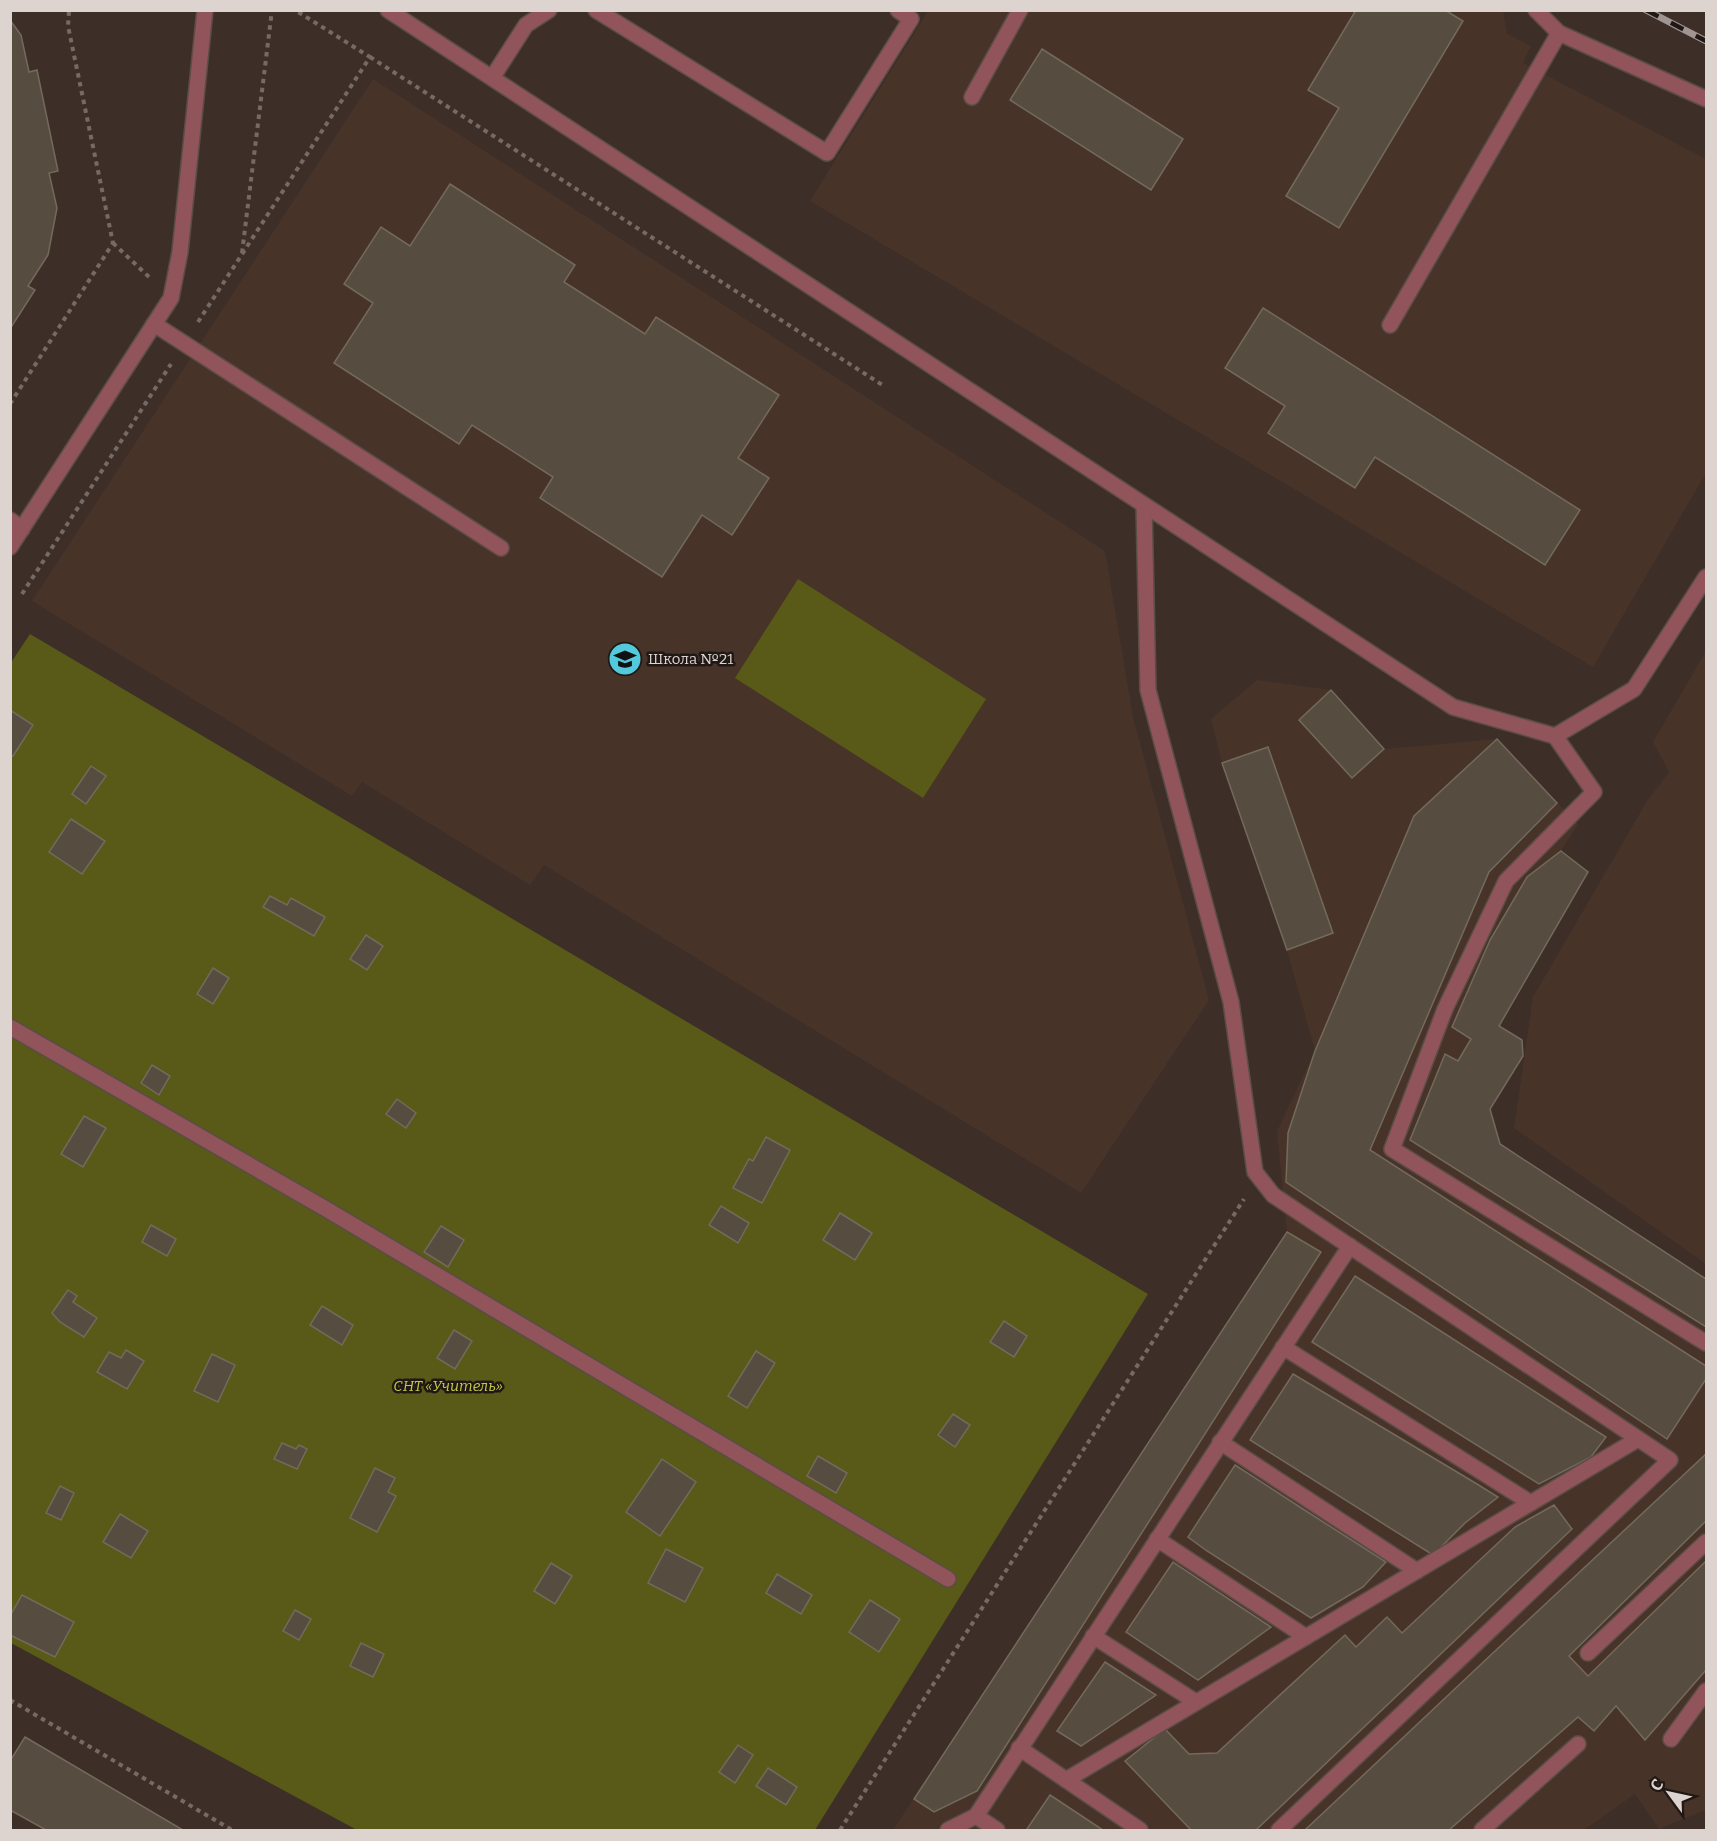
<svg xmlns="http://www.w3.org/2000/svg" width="1717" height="1841" viewBox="0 0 1717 1841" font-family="Bitter,serif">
<rect width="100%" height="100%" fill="#3d2e28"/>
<!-- built -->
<g fill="#483329">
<polygon points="928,11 1503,11 1507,34 1531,46 1523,63 1706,159 1706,473 1593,667 810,201"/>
<polygon points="373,79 1105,551 1133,717 1209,1000 1081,1193 544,865 530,885 362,782 352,796 32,601"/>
<polygon points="1706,651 1706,1264 1514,1128 1533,997 1647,801 1669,772 1653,742"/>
<polygon points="1257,680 1331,690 1384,749 1497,739 1578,824 1561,851 1588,872 1499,1026 1523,1056 1490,1109 1500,1144 1706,1279 1706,1810 1659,1829 1635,1794 1584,1830 893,1830 1287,1232 1277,1131 1315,1051 1287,950 1222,763 1211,719"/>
</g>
<!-- green -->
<g fill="#595a18">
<polygon points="798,579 986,699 923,798 735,678"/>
<polygon points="30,634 1148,1294 815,1830 357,1830 11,1643 10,664"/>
</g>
<!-- building -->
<g fill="#564d40" stroke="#736a5b" stroke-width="1.5">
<polygon points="1356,10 1445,10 1463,21 1339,228 1286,196 1339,108 1308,90"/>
<polygon points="10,20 21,35 29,72 37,70 58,171 49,173 57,208 48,255 28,286 35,290 10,329"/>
<polygon points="1042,49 1183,139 1151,190 1010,100"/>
<polygon points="450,184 575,265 564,282 645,334 656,317 779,395 738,458 769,478 732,535 702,515 662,577 540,498 553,477 472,425 459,444 334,363 373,303 344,284 381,227 410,246"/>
<polygon points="1263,308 1580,510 1545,565 1375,457 1355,488 1268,433 1285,406 1225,368"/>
<polygon points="1331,690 1384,749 1352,778 1299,720"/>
<polygon points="10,710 33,725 13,756 10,755"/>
<polygon points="1497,739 1557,803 1489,872 1370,1150 1706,1366 1706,1379 1667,1439 1286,1182 1288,1133 1315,1051 1414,816"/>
<polygon points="1268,747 1333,933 1287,950 1222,763"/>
<polygon points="91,766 106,776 86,804 72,794"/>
<polygon points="71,819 105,841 82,874 49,852"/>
<polygon points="1561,851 1588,872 1499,1026 1522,1040 1523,1056 1490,1109 1500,1144 1706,1279 1706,1327 1410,1140 1445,1054 1458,1061 1471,1039 1452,1027 1490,940 1527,877"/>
<polygon points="270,896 287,905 291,898 325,917 314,936 263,907"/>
<polygon points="366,935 383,946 367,970 350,959"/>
<polygon points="213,968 229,978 213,1004 197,994"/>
<polygon points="152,1065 170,1076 159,1095 141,1083"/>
<polygon points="397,1099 416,1113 406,1128 386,1114"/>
<polygon points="84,1116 106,1128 83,1167 61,1154"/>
<polygon points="766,1137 790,1150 762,1203 733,1188 749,1159 753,1161"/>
<polygon points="721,1206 749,1223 738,1243 709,1225"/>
<polygon points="840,1213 872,1233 855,1260 823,1240"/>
<polygon points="151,1225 176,1239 167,1256 142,1242"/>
<polygon points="441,1226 464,1240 448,1267 424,1252"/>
<polygon points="1287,1232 1321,1252 977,1791 934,1812 914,1799"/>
<polygon points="1355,1276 1579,1420 1606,1437 1591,1457 1539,1484 1312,1342"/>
<polygon points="68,1290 77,1296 73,1302 97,1318 84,1337 60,1322 52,1313"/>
<polygon points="322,1306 353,1325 342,1345 310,1325"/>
<polygon points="1004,1321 1027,1336 1014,1357 990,1342"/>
<polygon points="454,1330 472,1341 455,1369 437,1358"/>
<polygon points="126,1350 144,1361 127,1389 97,1372 109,1352 121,1358"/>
<polygon points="756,1351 775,1363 747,1408 728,1396"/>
<polygon points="212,1354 235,1365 218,1402 194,1391"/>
<polygon points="1293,1374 1477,1484 1498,1497 1465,1523 1433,1555 1250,1440"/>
<polygon points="953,1414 970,1425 955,1447 938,1435"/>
<polygon points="282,1443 296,1449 299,1445 307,1449 297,1469 274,1459"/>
<polygon points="1706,1454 1706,1521 1569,1656 1588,1676 1706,1561 1706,1670 1645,1740 1616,1706 1594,1731 1578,1717 1449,1830 1305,1830 1494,1652"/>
<polygon points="818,1456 847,1473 836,1493 807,1476"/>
<polygon points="662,1459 696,1482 660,1536 626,1512"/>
<polygon points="1235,1465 1306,1511 1386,1562 1363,1587 1311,1618 1207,1551 1188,1537"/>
<polygon points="375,1468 395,1478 388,1492 396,1496 377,1532 350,1518"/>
<polygon points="60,1486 74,1493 61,1520 46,1513"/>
<polygon points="1554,1505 1572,1529 1256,1830 1191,1830 1125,1761 1165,1729 1189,1754 1217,1753 1345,1635 1356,1647 1387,1617 1402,1633 1515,1527"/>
<polygon points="120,1514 148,1531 131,1558 103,1542"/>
<polygon points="666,1549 703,1568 685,1602 648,1583"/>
<polygon points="1173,1562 1271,1627 1198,1680 1126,1632"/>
<polygon points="551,1563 572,1576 555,1604 534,1591"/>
<polygon points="777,1574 812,1595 801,1614 766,1593"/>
<polygon points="22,1595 74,1622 55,1657 10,1635 10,1616"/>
<polygon points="870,1600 900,1619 879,1652 849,1632"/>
<polygon points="295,1610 311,1619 299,1640 283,1631"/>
<polygon points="361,1643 384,1654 373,1677 350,1666"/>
<polygon points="1105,1662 1156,1695 1081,1746 1057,1731"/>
<polygon points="25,1737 183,1830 46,1830 10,1810 10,1761"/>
<polygon points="738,1745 753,1755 735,1783 719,1772"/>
<polygon points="768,1768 797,1787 786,1805 756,1786"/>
<polygon points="1050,1795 1103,1830 1029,1830 1027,1829"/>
</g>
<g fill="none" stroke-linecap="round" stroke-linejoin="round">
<!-- service casing -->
<g stroke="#5a4c46" stroke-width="18">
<g id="service">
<polyline points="388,10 1453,707 1555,736 1634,689 1706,577"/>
<polyline points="596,10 827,153 911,19 898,10"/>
<polyline points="1536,10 1559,33 1706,99"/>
<polyline points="492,78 526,25 549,10"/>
<polyline points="972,97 1020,10"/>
<polyline points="154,324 501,548"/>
<polyline points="1390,325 1559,33"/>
<polyline points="1144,505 1148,690 1231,1002 1255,1172 1273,1195 1670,1460 1279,1830"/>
<polyline points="10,520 22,529"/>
<polyline points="1555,736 1594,792 1506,881 1445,1009 1392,1149 1706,1343"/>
<polyline points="10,1027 326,1209 948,1579"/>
<polyline points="1283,1347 1531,1503"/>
<polyline points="1220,1442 1417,1571"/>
<polyline points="1157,1539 1306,1637"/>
<polyline points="1093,1636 1196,1702"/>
<polyline points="1588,1653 1706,1542"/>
<polyline points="1671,1739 1706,1691"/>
<polyline points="1019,1748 1140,1830"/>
<polyline points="1066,1780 1638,1439"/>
<polyline points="976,1816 997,1830"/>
<polyline points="948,1830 976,1816 1350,1246"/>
<polyline points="1482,1830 1578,1744"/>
</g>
</g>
<!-- minor casing -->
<g stroke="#5a4c46" stroke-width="18">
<polyline id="minor" points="10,547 171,298 180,252 205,10"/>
</g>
<!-- path -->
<g stroke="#776a65" stroke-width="4" stroke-dasharray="4.5 4.5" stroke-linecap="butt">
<polyline points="370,57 884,386"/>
<polyline points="113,243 149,277"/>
<polyline points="242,253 272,10"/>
<polyline points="198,322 370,57 295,10"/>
<polyline points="10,404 113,243 68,26 69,10"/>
<polyline points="22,594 171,364"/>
<polyline points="10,1700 232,1830"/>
<polyline points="840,1830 1244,1199"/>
</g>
<!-- service -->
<use href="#service" stroke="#91545b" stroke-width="15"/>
<!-- minor -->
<use href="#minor" stroke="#91545b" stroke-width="15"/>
<!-- rail casing -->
<g stroke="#a19591" stroke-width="7">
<polyline id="rail" points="1646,10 1706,41"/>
</g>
<!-- rail -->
<use href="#rail" stroke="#1f1815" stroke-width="4.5" stroke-dasharray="14" stroke-linecap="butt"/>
</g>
<!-- icons -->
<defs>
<g id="school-disc" transform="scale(1.725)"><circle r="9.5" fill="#53cadc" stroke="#1f1815"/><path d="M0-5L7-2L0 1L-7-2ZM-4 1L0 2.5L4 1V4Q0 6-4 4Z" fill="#111"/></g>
</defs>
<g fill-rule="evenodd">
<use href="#school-disc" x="625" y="659"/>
</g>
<g text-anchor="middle" stroke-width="5" stroke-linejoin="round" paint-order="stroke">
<!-- poi labels -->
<g font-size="15" fill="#ddd3cf" stroke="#1f1815" text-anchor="start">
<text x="648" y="664">Школа №21</text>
</g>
<!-- park labels -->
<g font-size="15" font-style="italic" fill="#c6c945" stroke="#1f1815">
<text x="448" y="1391">СНТ «Учитель»</text>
</g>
</g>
<!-- border -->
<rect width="1717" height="1841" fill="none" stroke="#ddd3cf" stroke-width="24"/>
<!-- north arrow -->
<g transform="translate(1669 1793) rotate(303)" stroke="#1f1815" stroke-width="4.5" paint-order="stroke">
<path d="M0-4.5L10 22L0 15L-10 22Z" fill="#ddd3cf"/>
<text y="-9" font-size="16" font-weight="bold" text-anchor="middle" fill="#ddd3cf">С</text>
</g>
</svg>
